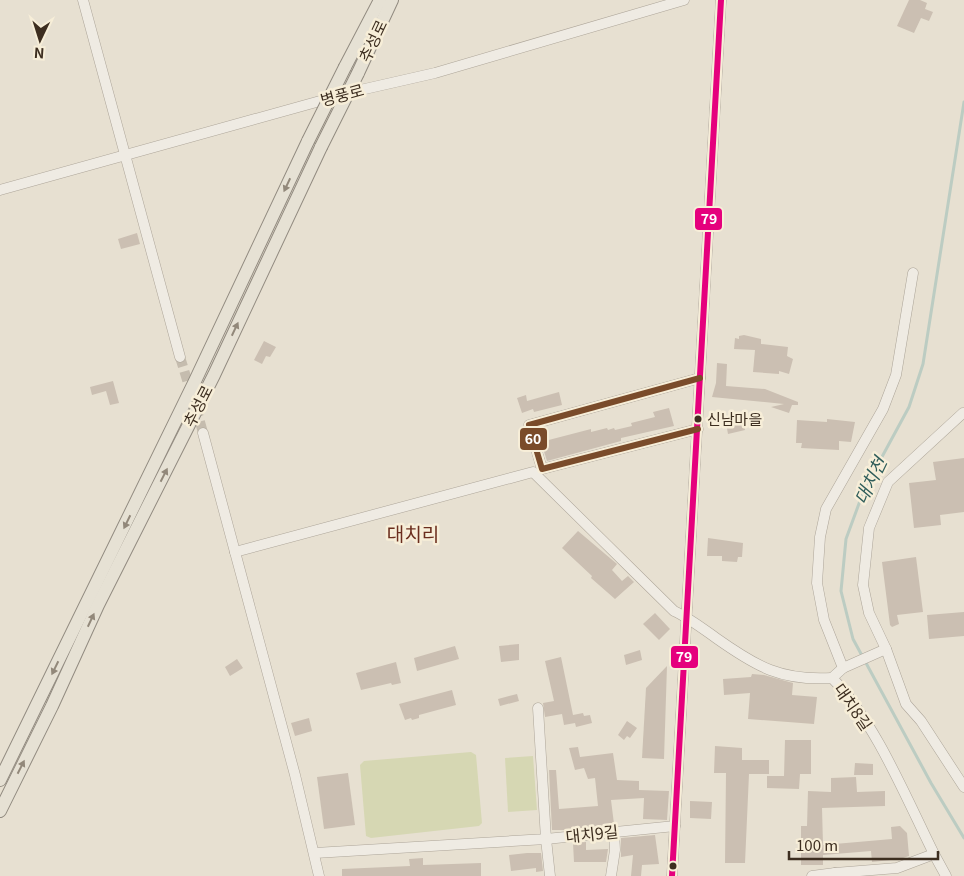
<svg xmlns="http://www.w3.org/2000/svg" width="964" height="876" viewBox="0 0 964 876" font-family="Georgia,'Noto Sans KR',serif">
<rect width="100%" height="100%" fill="#e7e0d1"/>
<!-- green -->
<g fill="#d6d7b3">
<polygon points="471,752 476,755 482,823 479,826 371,838 366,836 360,765 364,761"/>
<polygon points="533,756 537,810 508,812 505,758"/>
</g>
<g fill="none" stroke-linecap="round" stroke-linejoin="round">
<!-- stream -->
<polyline stroke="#bcccc2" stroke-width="3" points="964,102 923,364 909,407 864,490 846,539 841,591 853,639 931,783 964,838"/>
</g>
<!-- building -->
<g fill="#cbbfb2">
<polygon points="909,0 920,0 927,3 925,9 933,12 929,21 921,18 914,33 897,26"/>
<polygon points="137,233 140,244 121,249 118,239"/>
<polygon points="744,335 761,339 761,344 788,347 787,356 793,359 789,374 779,371 779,374 753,372 755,350 734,349 735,338 739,339 739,336"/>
<polygon points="264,341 276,347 270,357 266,356 262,364 254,360"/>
<polygon points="717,363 727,364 726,386 765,389 798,402 798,405 792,405 789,413 771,407 784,404 712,397 716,383"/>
<polygon points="113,381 119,403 110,405 106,391 92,395 90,387"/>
<polygon points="559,392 562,405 534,412 533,409 522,413 517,398 526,395 527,401"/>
<polygon points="669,408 674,426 621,438 621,441 547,461 541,442 591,429 591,432 607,428 608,430 614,428 615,430 632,426 631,423 655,417 653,412"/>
<polygon points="742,414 745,430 728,434 726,423 730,423 729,419"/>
<polygon points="827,419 855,422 851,442 839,441 839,450 801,448 802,443 796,443 797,420 827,422"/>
<polygon points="964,458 964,512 940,515 941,525 914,528 909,483 936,480 933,462"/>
<polygon points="578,531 617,564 612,570 622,581 628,576 634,582 615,599 591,578 592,576 562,548"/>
<polygon points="708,538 743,543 742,557 738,557 737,562 722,561 722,556 707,556"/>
<polygon points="916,557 923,612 897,615 899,624 892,627 890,625 882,562"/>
<polygon points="964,612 964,636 929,639 927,615"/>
<polygon points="655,613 670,629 659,640 643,624"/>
<polygon points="519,644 519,660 501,662 499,646"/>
<polygon points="455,646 459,659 417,671 414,658"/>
<polygon points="640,650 642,660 626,665 624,655"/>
<polygon points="561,657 573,715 583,713 584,716 590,715 592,723 576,727 575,723 564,725 562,714 545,717 543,703 554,701 545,661"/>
<polygon points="237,659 243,668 230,676 225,667"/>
<polygon points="396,662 401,683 392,685 391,683 361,690 356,673"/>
<polygon points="667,666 664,759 642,758 646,688"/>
<polygon points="752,674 764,675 793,683 792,695 817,697 814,724 748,719 750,693 724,695 723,679 751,677"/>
<polygon points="452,690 456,705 419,715 419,718 412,720 411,718 405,720 399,704"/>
<polygon points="517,694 519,701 500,706 498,699"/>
<polygon points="309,718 312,731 295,736 291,723"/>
<polygon points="627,721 637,728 630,738 627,736 624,740 618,735"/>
<polygon points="785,740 811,740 811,774 800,774 799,789 767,788 767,776 784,776"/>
<polygon points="715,746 742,748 742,760 769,760 769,774 749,774 745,863 725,863 726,773 714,773"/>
<polygon points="578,747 580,757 613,753 617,780 639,781 639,790 669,791 667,820 643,819 644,798 611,800 614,824 572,830 552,830 549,770 556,770 559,809 598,806 595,778 588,779 584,768 575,770 569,748"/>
<polygon points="855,763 873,764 873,775 854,775"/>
<polygon points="348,773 355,825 324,829 317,777"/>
<polygon points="856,777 857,792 885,791 885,806 822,808 823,845 892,839 891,827 900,826 907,833 909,856 900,859 872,862 871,851 823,855 823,865 801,865 801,826 807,826 808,791 831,792 831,778"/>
<polygon points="690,801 712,802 711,819 690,818"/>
<polygon points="655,835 659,864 642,865 641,876 631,876 633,855 621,857 621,838"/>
<polygon points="586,842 586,850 608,849 606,862 574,862 573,843"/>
<polygon points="527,853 541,853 543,871 536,872 536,868 511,871 509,855"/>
<polygon points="423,858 423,865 481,863 481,876 342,876 342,869 410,866 409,859"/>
</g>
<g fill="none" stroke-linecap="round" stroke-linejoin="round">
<!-- minor-tunnel -->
<g stroke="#c5bcae" stroke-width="10" stroke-dasharray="10 5" stroke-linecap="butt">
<polyline points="180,357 191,393"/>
<polyline points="196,407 203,433"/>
</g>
<!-- minor casing -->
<g stroke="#ada599" stroke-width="11">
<g id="minor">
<polyline points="83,0 180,357"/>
<polyline points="0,190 356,91 435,73 684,0"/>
<polyline points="963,413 888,482 869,528 863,585 869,613 886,649 906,704 921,721 964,787"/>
<polyline points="698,429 542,469 529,425 700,378"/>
<polyline points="203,433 295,775 319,876"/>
<path d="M235,552l298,-80 141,139c15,7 28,17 42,27 41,29 65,43 116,40 43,43 75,122 102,176l-37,14 -62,5 1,3"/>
<polyline points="843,668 824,620 817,583 820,537 826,509 883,409 896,375 913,273"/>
<polyline points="832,678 843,668 886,649"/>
<polyline points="315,853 546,839 538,708"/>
<polyline points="934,854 946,876"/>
<polyline points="550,876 546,839 675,826"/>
<polyline points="611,876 615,850 614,832"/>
<polyline points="672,876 721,0"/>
<polyline points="812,876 835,873"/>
</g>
</g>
<!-- major casing -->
<g stroke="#928b80" stroke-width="14">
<g id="major">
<polyline points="345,67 380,0"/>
<polyline points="358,73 392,0"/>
<polyline points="0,780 195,381 308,141"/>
<polyline points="0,811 52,706 98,605 214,375 321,147"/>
</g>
</g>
<!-- minor -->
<use href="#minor" stroke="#efebe3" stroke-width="10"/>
<!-- major -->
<use href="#major" stroke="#e6e1d4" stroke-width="12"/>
<!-- major-bridge casing -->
<g stroke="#928b80" stroke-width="14" stroke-linecap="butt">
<g id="major-bridge">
<polyline points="308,141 345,67"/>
<polyline points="321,147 358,73"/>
</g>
</g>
<!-- major-bridge -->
<use href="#major-bridge" stroke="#e6e1d4" stroke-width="12"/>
<!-- bus-1 casing -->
<g stroke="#f7eed8" stroke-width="10">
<polyline id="bus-1" points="672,876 721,0"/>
</g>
<!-- bus-2 casing -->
<g stroke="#f7eed8" stroke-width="10">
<polyline id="bus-2" points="698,429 542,469 529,425 700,378"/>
</g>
<!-- bus-1 -->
<use href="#bus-1" stroke="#e5007d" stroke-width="6"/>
<!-- bus-2 -->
<use href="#bus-2" stroke="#7a4b2a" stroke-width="6"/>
</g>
<!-- one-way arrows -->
<defs><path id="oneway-solid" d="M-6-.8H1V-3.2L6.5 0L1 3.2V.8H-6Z" transform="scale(1.25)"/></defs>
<g fill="#92887a">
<use href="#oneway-solid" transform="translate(287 185) rotate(115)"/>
<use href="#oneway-solid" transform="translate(235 329) rotate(-65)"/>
<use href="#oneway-solid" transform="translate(164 475) rotate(-63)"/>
<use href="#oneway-solid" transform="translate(127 522) rotate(116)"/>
<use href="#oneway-solid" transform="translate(91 620) rotate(-65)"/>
<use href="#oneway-solid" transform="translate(55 668) rotate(116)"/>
<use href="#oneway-solid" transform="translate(21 767) rotate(-63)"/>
</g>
<!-- markers -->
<g fill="#3d2e20" stroke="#f7eed8" stroke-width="2">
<circle cx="698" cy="419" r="4.5"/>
<circle cx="673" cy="866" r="4.5"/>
</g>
<g text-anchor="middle" stroke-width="5" stroke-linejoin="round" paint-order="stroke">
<!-- bus labels -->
<g font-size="15" fill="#3d2e20" stroke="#f7eed8" text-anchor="start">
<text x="707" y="425">신남마을</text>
</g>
<!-- street labels -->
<g font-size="16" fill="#3d2e20" stroke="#f7eed8">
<text transform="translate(373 41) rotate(-65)" y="6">추성로</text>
<text transform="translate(342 95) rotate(-15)" y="6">병풍로</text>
<text transform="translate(198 406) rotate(-63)" y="6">추성로</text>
<text transform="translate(853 707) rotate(55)" y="6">대치8길</text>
<text transform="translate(592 834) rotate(-6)" y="6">대치9길</text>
</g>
<!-- water labels -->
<g font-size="18" font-style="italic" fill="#2f5d5a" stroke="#f7eed8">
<text transform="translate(871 481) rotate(-64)" y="6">대치천</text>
</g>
<!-- quarter labels -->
<g font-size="19" fill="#6b2e1e" stroke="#f7eed8">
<text x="413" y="541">대치리</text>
</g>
</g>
<g stroke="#f7eed8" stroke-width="2">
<rect x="694" y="207" width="29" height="24" rx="5" fill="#e5007d"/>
<rect x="519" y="427" width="29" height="24" rx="5" fill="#7a4b2a"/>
<rect x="670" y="645" width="29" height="24" rx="5" fill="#e5007d"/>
</g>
<g font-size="14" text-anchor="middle" font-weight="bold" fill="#fff">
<text x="709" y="224">79</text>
<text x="533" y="444">60</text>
<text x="684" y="662">79</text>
</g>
<!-- north arrow -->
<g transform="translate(40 40) rotate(184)" stroke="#f7eed8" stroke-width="4" paint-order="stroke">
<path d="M0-4L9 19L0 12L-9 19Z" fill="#3d2e20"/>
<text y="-8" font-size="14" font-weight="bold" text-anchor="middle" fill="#3d2e20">N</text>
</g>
<!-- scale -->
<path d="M789 851v8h149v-8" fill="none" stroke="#3d2e20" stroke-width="2.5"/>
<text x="796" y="851" font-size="15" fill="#3d2e20" stroke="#f7eed8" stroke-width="4" paint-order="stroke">100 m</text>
</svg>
